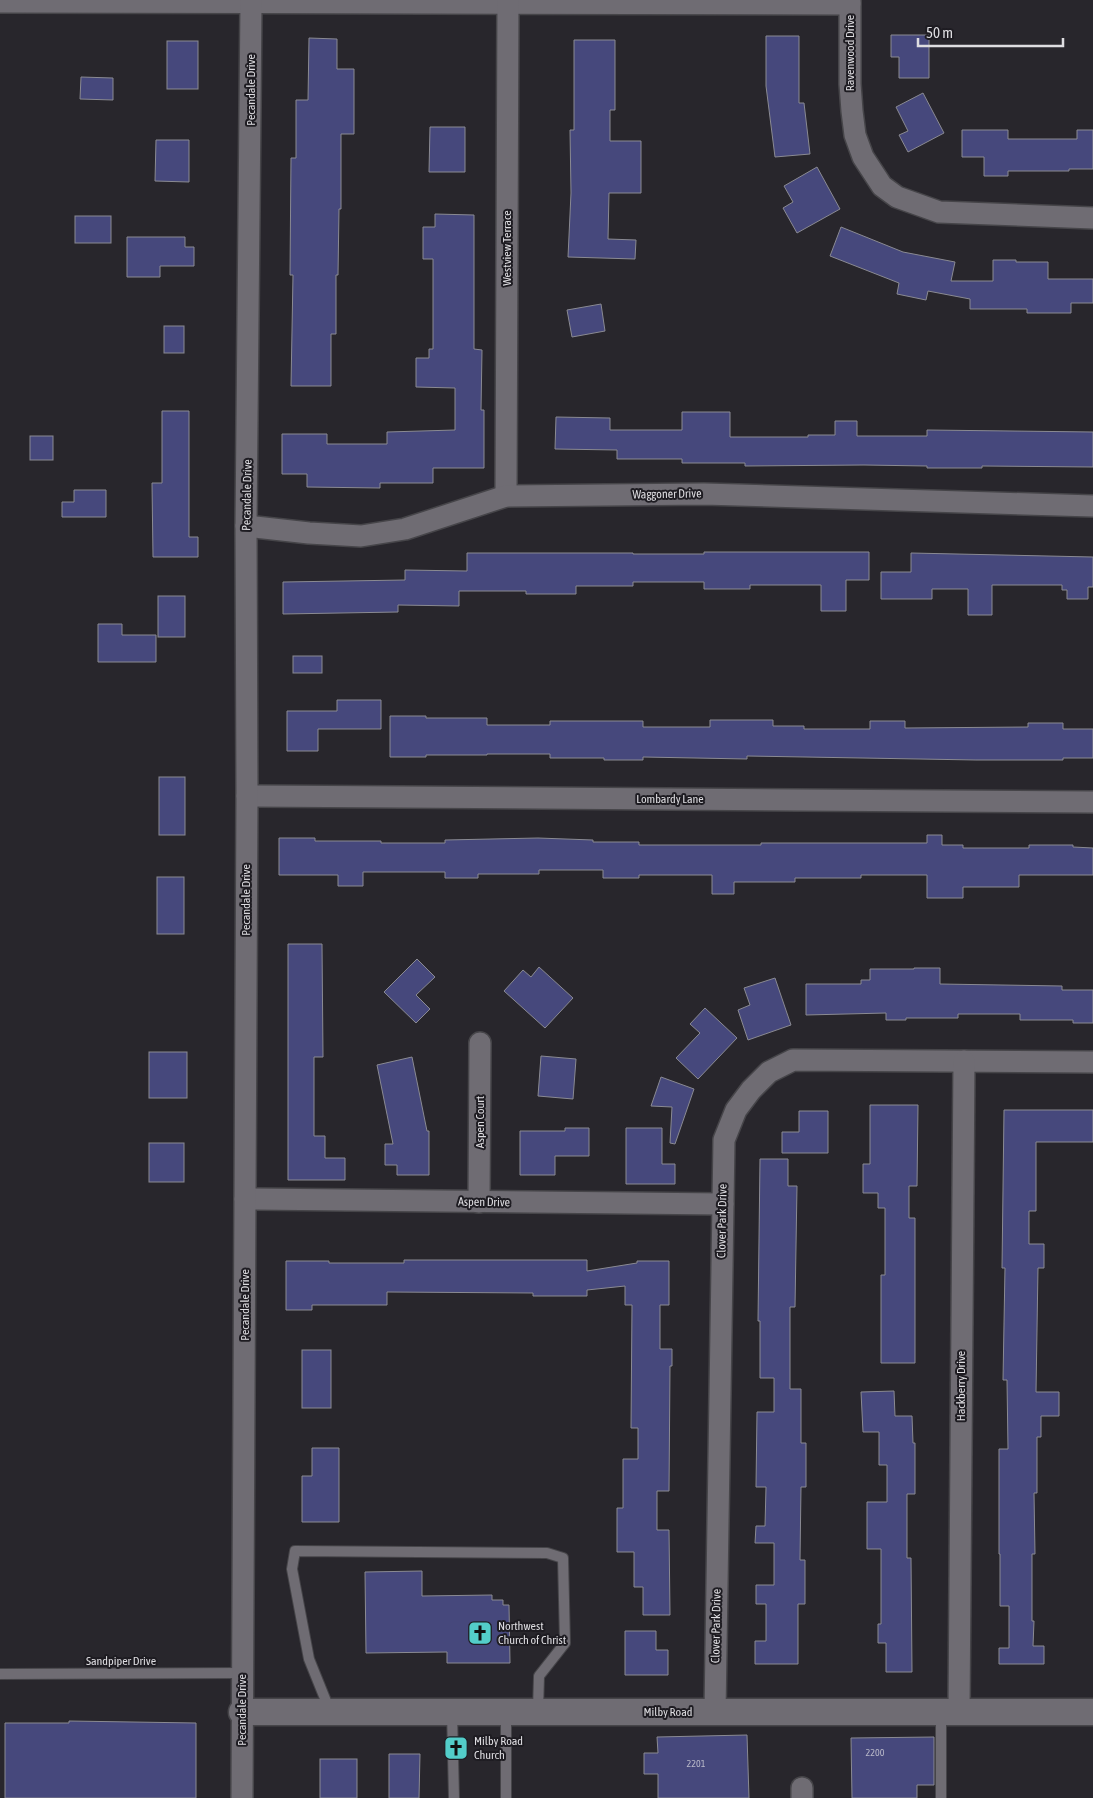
<svg xmlns="http://www.w3.org/2000/svg" width="1093" height="1798" viewBox="0 0 1093 1798" font-family="'Asap Condensed',sans-serif">
<rect width="100%" height="100%" fill="#28262c"/>
<!-- building -->
<g fill="#46487c" stroke="#8a8a92">
<polygon points="891,35 929,35 929,78 899,78 899,57 891,57"/>
<polygon points="766,36 799,36 799,103 804,103 810,154 775,157 766,86"/>
<polygon points="309,38 337,39 337,69 354,69 354,134 341,134 341,209 339,209 338,275 336,275 336,334 331,334 331,386 291,386 293,275 290,275 291,158 296,158 296,100 308,100"/>
<polygon points="574,40 615,40 615,110 610,110 610,141 641,141 641,193 609,193 608,239 636,240 635,259 568,257 571,193 570,130 574,130"/>
<rect x="167" y="41" width="31" height="48"/>
<polygon points="81,77 113,78 113,100 80,99"/>
<polygon points="923,93 944,133 908,152 899,135 908,131 896,107"/>
<polygon points="430,127 465,127 465,172 429,172"/>
<polygon points="962,130 1008,130 1008,139 1077,139 1077,130 1093,130 1093,169 1069,169 1069,171 1008,171 1008,176 984,176 984,157 962,157"/>
<polygon points="156,140 189,140 189,182 155,181"/>
<polygon points="817,167 840,209 797,233 783,208 793,202 784,186"/>
<polygon points="435,214 474,215 474,349 482,350 481,410 484,410 484,468 433,468 433,483 380,483 380,488 307,487 307,474 282,474 282,434 327,434 327,444 387,444 387,432 455,430 455,388 416,387 416,358 429,358 429,349 433,349 433,259 423,259 423,227 435,227"/>
<rect x="75" y="216" width="36" height="27"/>
<polygon points="841,227 903,252 955,262 951,281 993,281 993,260 1016,260 1016,262 1048,262 1048,279 1093,279 1093,303 1071,303 1071,313 1027,313 1027,309 970,309 970,299 928,291 926,300 897,294 899,283 830,256"/>
<polygon points="127,237 185,237 185,247 194,247 194,266 160,266 160,277 127,277"/>
<polygon points="601,304 605,331 572,337 567,310"/>
<rect x="164" y="326" width="20" height="27"/>
<polygon points="162,411 189,411 189,537 198,537 198,557 153,557 152,483 162,483"/>
<polygon points="682,412 730,412 730,437 808,437 808,435 835,435 835,421 857,421 857,436 927,436 927,430 1093,432 1093,467 982,466 982,468 927,468 927,466 864,465 745,466 745,463 682,463 682,459 617,459 617,450 555,449 556,417 610,418 610,430 682,430"/>
<rect x="30" y="436" width="23" height="24"/>
<polygon points="74,490 106,490 106,517 62,517 62,502 74,502"/>
<polygon points="704,552 869,552 869,580 846,580 846,611 821,611 821,585 750,585 750,589 704,589 704,582 633,582 633,586 576,586 576,594 526,594 526,591 459,591 459,606 398,605 398,612 283,614 283,582 405,580 405,570 467,571 467,553 633,553 633,554 704,554"/>
<polygon points="911,553 1093,557 1093,587 1088,587 1088,599 1067,599 1067,590 1062,590 1062,585 992,585 992,615 968,615 968,589 932,589 932,599 881,599 881,572 911,572"/>
<rect x="158" y="596" width="27" height="41"/>
<polygon points="98,624 122,624 122,635 156,635 156,662 98,662"/>
<rect x="293" y="656" width="29" height="17"/>
<polygon points="337,700 381,700 381,729 318,729 318,751 287,751 287,711 337,711"/>
<polygon points="390,716 426,716 426,718 487,718 487,725 550,725 550,721 643,721 643,727 710,727 710,720 773,720 773,726 804,726 804,729 870,729 870,721 905,721 905,728 1028,727 1028,723 1063,723 1063,729 1093,729 1093,758 1063,758 1063,760 976,760 747,756 747,759 643,757 643,760 604,760 604,758 550,758 550,754 487,754 487,755 426,755 426,757 390,757"/>
<rect x="159" y="777" width="26" height="58"/>
<polygon points="927,835 942,835 942,845 963,845 963,848 1029,848 1029,845 1073,845 1073,847 1093,848 1093,875 1019,875 1019,887 963,887 963,898 927,898 927,875 861,875 861,878 795,878 795,882 734,882 734,894 712,894 712,875 639,875 639,878 603,878 603,870 539,870 539,874 478,874 478,878 445,878 445,872 363,872 363,886 338,886 338,875 279,875 279,838 315,838 315,841 381,841 381,843 445,843 445,840 538,838 593,840 593,842 639,842 639,845 761,845 761,843 927,843"/>
<rect x="157" y="877" width="27" height="57"/>
<polygon points="288,944 322,944 323,1057 314,1057 314,1136 325,1136 325,1158 345,1158 345,1180 288,1180"/>
<polygon points="417,959 435,977 416,995 430,1009 416,1023 384,992"/>
<polygon points="539,967 573,998 545,1028 504,991 523,970 531,977"/>
<polygon points="914,968 940,968 940,984 1062,986 1062,990 1093,990 1093,1023 1073,1023 1073,1020 1020,1020 1020,1014 958,1014 958,1018 906,1018 906,1020 886,1020 886,1013 806,1015 806,984 861,984 861,980 870,980 870,969 914,969"/>
<polygon points="775,978 791,1025 748,1040 738,1010 750,1005 744,988"/>
<polygon points="705,1008 737,1038 698,1079 676,1058 700,1033 690,1024"/>
<rect x="149" y="1052" width="38" height="46"/>
<polygon points="541,1056 576,1059 573,1099 538,1096"/>
<polygon points="412,1057 427,1131 429,1131 429,1175 397,1175 397,1165 385,1165 385,1144 393,1144 377,1065"/>
<polygon points="661,1077 694,1089 675,1144 670,1143 672,1107 651,1106"/>
<polygon points="870,1105 918,1105 917,1186 909,1186 909,1218 915,1218 915,1363 881,1363 881,1275 885,1275 885,1208 878,1208 878,1193 863,1193 863,1164 870,1164"/>
<polygon points="1004,1110 1093,1110 1093,1142 1036,1142 1036,1211 1029,1211 1029,1244 1044,1244 1044,1268 1038,1268 1036,1392 1059,1392 1059,1416 1041,1416 1041,1437 1037,1437 1037,1493 1034,1493 1035,1554 1032,1554 1032,1621 1034,1621 1033,1646 1044,1646 1044,1664 999,1664 999,1648 1009,1648 1009,1606 1000,1606 1000,1554 999,1554 999,1449 1008,1449 1007,1380 1003,1380 1005,1268 1002,1268"/>
<polygon points="799,1111 828,1111 828,1153 782,1153 782,1132 799,1132"/>
<polygon points="565,1128 589,1128 589,1156 555,1156 555,1175 520,1175 520,1131 565,1131"/>
<polygon points="626,1128 662,1128 662,1164 675,1164 675,1184 626,1184"/>
<rect x="149" y="1143" width="35" height="39"/>
<polygon points="760,1159 788,1159 788,1186 797,1186 795,1307 790,1307 790,1389 801,1389 801,1443 806,1443 806,1487 801,1487 800,1560 805,1560 805,1604 798,1604 798,1664 755,1664 755,1641 766,1641 766,1604 756,1604 756,1585 774,1585 774,1543 755,1543 756,1526 765,1526 766,1487 756,1487 757,1412 774,1412 774,1378 760,1378 760,1321 758,1321"/>
<polygon points="404,1260 587,1260 587,1271 637,1263 637,1261 669,1261 669,1305 660,1305 660,1349 672,1349 672,1366 670,1366 669,1491 657,1491 657,1530 669,1530 670,1615 643,1615 643,1587 634,1587 634,1552 617,1552 617,1508 623,1508 623,1459 638,1459 638,1428 631,1428 632,1305 625,1305 625,1286 587,1290 587,1296 533,1296 533,1293 387,1292 387,1305 312,1305 312,1310 286,1310 286,1261 329,1261 329,1263 404,1263"/>
<rect x="302" y="1350" width="29" height="58"/>
<polygon points="894,1391 895,1416 912,1416 913,1443 915,1443 915,1494 907,1494 907,1558 911,1558 912,1672 886,1672 886,1643 878,1643 878,1624 881,1624 881,1549 867,1549 867,1502 887,1502 887,1465 879,1465 879,1432 863,1432 861,1392"/>
<polygon points="312,1448 339,1448 339,1522 302,1522 302,1476 312,1476"/>
<polygon points="422,1571 422,1596 492,1595 492,1600 503,1600 503,1605 509,1605 510,1663 447,1663 447,1652 366,1653 365,1572"/>
<polygon points="625,1631 656,1631 656,1650 668,1650 668,1675 625,1675"/>
<polygon points="69,1721 196,1723 196,1798 5,1798 5,1723 69,1723"/>
<polygon points="747,1735 749,1798 658,1798 658,1774 644,1774 644,1753 658,1753 657,1737"/>
<polygon points="934,1737 934,1785 917,1785 917,1798 852,1798 851,1738"/>
<polygon points="389,1754 420,1754 419,1798 389,1798"/>
<rect x="320" y="1759" width="37" height="39"/>
</g>
<g fill="none" stroke-linecap="round" stroke-linejoin="round">
<!-- service casing -->
<g stroke="#464549" stroke-width="12">
<g id="service">
<polyline points="0,1674 243,1673"/>
<polyline points="330,1711 309,1659 292,1569 295,1551 547,1553 563,1558 565,1643 539,1676 538,1710"/>
<polyline points="452,1712 454,1798"/>
<polyline points="506,1713 506,1798"/>
<polyline points="941,1713 941,1798"/>
</g>
</g>
<!-- minor casing -->
<g stroke="#464549" stroke-width="24">
<g id="minor">
<polyline points="850,0 850,84 852,111 855,135 863,157 882,186 897,197 939,212 1093,218"/>
<polyline points="0,2 850,4"/>
<polyline points="506,496 508,0"/>
<polyline points="246,526 309,533 361,536 405,529 506,496 704,494 1093,506"/>
<polyline points="247,796 1093,802"/>
<polyline points="245,1199 723,1204"/>
<polyline points="479,1202 480,1043"/>
<polyline points="715,1712 724,1140 736,1110 751,1090 769,1072 793,1060 1093,1062"/>
<polyline points="959,1712 964,1061"/>
<polyline points="802,1788 802,1798"/>
<polyline points="242,1798 247,796 246,526 251,3"/>
</g>
</g>
<!-- tertiary casing -->
<g stroke="#464549" stroke-width="29">
<polyline id="tertiary" points="242,1712 1093,1712"/>
</g>
<!-- service -->
<use href="#service" stroke="#6f6c73" stroke-width="10"/>
<!-- minor -->
<use href="#minor" stroke="#6f6c73" stroke-width="21"/>
<!-- tertiary -->
<use href="#tertiary" stroke="#6f6c73" stroke-width="26"/>
</g>
<!-- icons -->
<defs>
<g id="church-square" transform="scale(1.25)"><rect x="-9" y="-9" width="18" height="18" rx="4" fill="#53cdc9" stroke="#1e1c22"/><path d="M-1.2-6h2.4v3.5h3.3v2.4h-3.3V6h-2.4V-.1h-3.3v-2.4h3.3Z" fill="#111"/></g>
</defs>
<g fill-rule="evenodd">
<use href="#church-square" x="480" y="1633"/>
<use href="#church-square" x="456" y="1748"/>
</g>
<g text-anchor="middle" stroke-width="4" stroke-linejoin="round" paint-order="stroke">
<!-- number labels -->
<g font-size="10" fill="#b8b8c8">
<text x="875" y="1756">2200</text>
<text x="696" y="1767">2201</text>
</g>
<!-- street labels -->
<g font-size="12" fill="#dedde1" stroke="#1e1c22">
<text transform="translate(850 53) rotate(-90)" y="4">Ravenwood Drive</text>
<text transform="translate(251 90) rotate(-90)" y="4">Pecandale Drive</text>
<text transform="translate(507 248) rotate(-90)" y="4">Westview Terrace</text>
<text transform="translate(667 494) rotate(-1)" y="4">Waggoner Drive</text>
<text transform="translate(247 495) rotate(-89)" y="4">Pecandale Drive</text>
<text x="670" y="803">Lombardy Lane</text>
<text transform="translate(246 900) rotate(-90)" y="4">Pecandale Drive</text>
<text transform="translate(480 1122) rotate(-90)" y="4">Aspen Court</text>
<text transform="translate(484 1202) rotate(1)" y="4">Aspen Drive</text>
<text transform="translate(722 1221) rotate(-89)" y="4">Clover Park Drive</text>
<text transform="translate(245 1305) rotate(-90)" y="4">Pecandale Drive</text>
<text transform="translate(961 1386) rotate(-90)" y="4">Hackberry Drive</text>
<text transform="translate(716 1626) rotate(-89)" y="4">Clover Park Drive</text>
<text x="121" y="1665">Sandpiper Drive</text>
<text transform="translate(242 1710) rotate(-90)" y="4">Pecandale Drive</text>
<text x="668" y="1716">Milby Road</text>
</g>
<!-- poi labels -->
<g font-size="12" fill="#dedde1" stroke="#1e1c22" text-anchor="start">
<text x="498" y="1630">Northwest<tspan x="498" dy="14">Church of Christ</tspan></text>
<text x="474" y="1745">Milby Road<tspan x="474" dy="14">Church</tspan></text>
</g>
</g>
<!-- scale -->
<path d="M918 38v8h145v-8" fill="none" stroke="#dedde1" stroke-width="2.5"/>
<text x="926" y="38" font-size="15" fill="#dedde1" stroke="#1e1c22" stroke-width="4" paint-order="stroke">50 m</text>
</svg>
